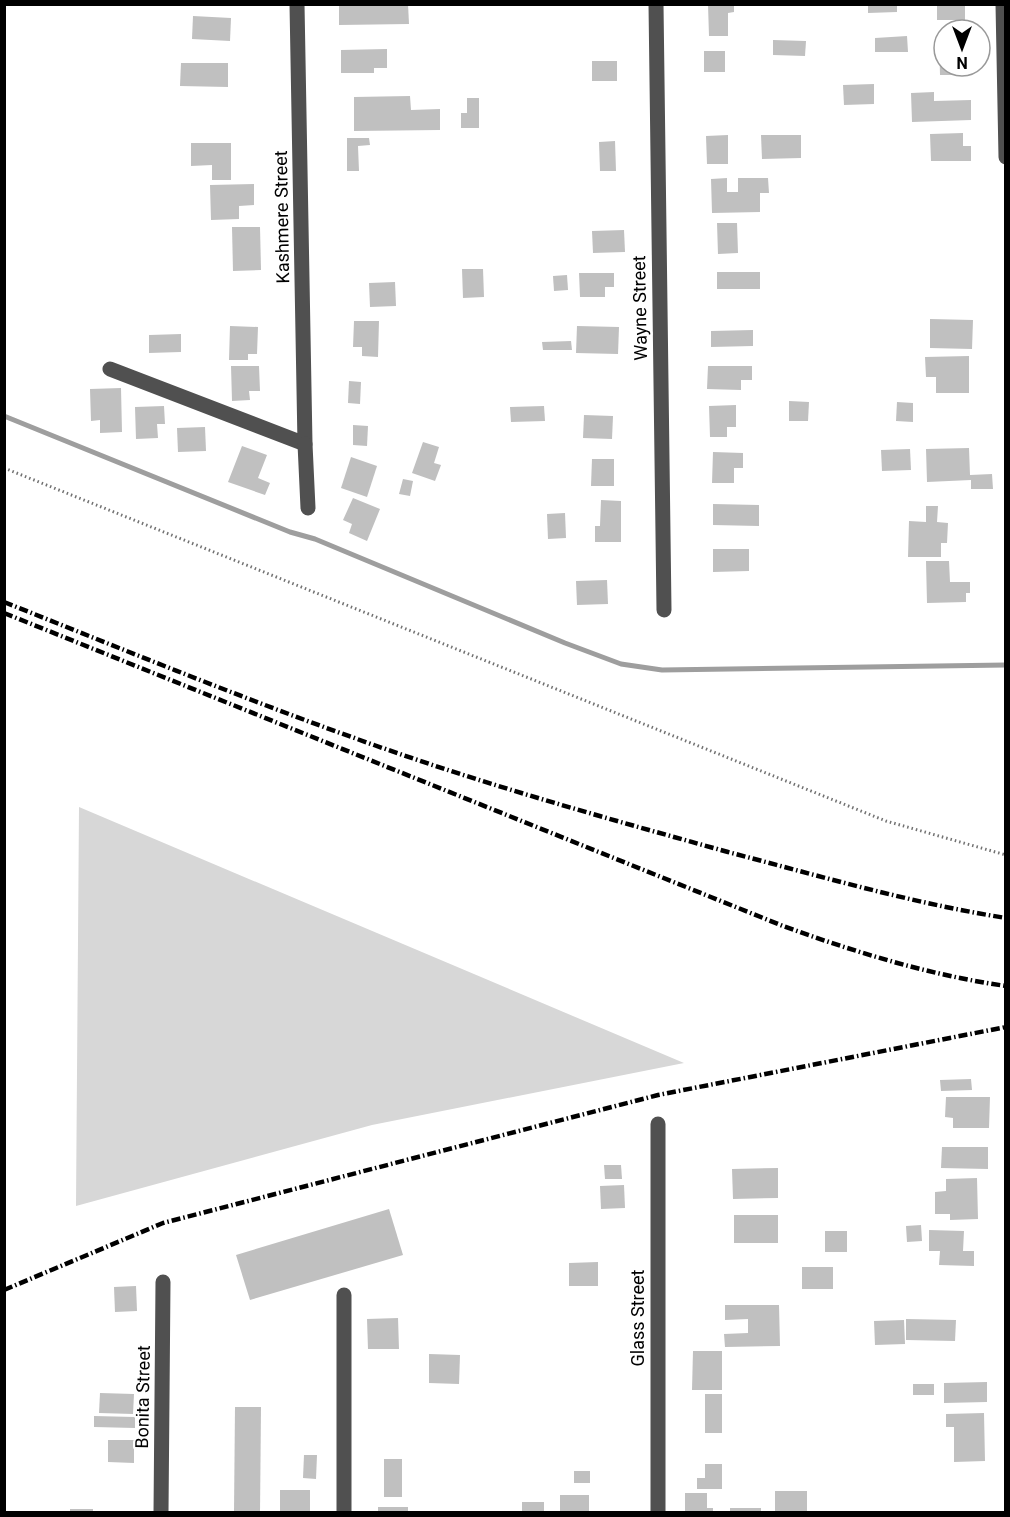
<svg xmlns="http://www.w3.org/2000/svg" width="1010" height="1517" viewBox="0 0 1010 1517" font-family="Roboto,sans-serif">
<rect width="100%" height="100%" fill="#fff"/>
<!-- green -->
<polygon fill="#d7d7d7" points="79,807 684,1063 372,1125 76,1206"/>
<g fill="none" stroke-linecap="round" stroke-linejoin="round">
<!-- stream -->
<polyline stroke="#9e9e9e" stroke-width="5" points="4,416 290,532 315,539 565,643 621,664 662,670 1006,665"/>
</g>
<!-- building -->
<g fill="#c0c0c0">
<polygon points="339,4 408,4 409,24 339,25"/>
<polygon points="708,4 734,4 734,12 728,13 728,36 709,36"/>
<polygon points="868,4 897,4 897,12 868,13"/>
<rect x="937" y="4" width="28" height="16"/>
<polygon points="193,16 231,18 230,41 192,39"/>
<polygon points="907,36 908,52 875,52 875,38"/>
<polygon points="939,37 944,37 944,66 963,66 963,75 940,75"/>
<polygon points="773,40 806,41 805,56 773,55"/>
<polygon points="387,49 387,68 374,68 374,73 341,73 341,50"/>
<rect x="704" y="51" width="21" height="21"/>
<rect x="592" y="61" width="25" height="20"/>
<polygon points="181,63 228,63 228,87 180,86"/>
<polygon points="874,84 874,104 844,105 843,85"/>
<polygon points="934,92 934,101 971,100 971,120 912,122 911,93"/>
<polygon points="410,96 411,110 440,109 440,130 354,131 354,97"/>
<polygon points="467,98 479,98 479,128 461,128 461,113 467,113"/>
<polygon points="963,133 963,146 971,146 971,161 931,161 930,134"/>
<polygon points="728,135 728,164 707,164 706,136"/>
<polygon points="761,135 801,135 801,158 762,159"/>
<polygon points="347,138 369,138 370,145 358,146 359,171 347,171"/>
<polygon points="615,141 616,171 600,171 599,142"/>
<polygon points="191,143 231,143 231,180 212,180 212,165 191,166"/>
<polygon points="727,178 727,192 738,192 738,178 768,178 769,193 760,193 760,212 712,213 711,179"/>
<polygon points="254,184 254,205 239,206 239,219 211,220 210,185"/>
<polygon points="717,223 737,223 738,253 718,254"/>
<polygon points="232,227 260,227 261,270 233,271"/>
<polygon points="624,230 625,252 593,253 592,231"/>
<polygon points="462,269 483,269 484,297 463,298"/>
<rect x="717" y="272" width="43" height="17"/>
<polygon points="579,273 614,273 614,287 605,287 605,297 580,297"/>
<polygon points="567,275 568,290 554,291 553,276"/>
<polygon points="395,282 396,306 370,307 369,283"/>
<polygon points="930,319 973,320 972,349 930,348"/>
<polygon points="354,321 379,321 378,357 362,356 362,347 353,347"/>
<polygon points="230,326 258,327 257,354 248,354 248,360 229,360"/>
<polygon points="577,326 619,327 618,354 576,353"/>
<polygon points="753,330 753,346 711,347 711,331"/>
<polygon points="181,334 181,352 149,353 149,335"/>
<polygon points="571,341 572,350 543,350 542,342"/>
<polygon points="969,356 969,393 936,393 936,377 926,377 925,357"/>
<polygon points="231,366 259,366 260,391 249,391 250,400 232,401"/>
<polygon points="708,366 752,366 752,380 741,380 741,390 707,389"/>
<polygon points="349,381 361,382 360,404 348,403"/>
<polygon points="121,388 122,432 100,433 100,420 91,421 90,389"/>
<polygon points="789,401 809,402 808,421 789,421"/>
<polygon points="897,402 913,403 913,422 896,421"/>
<polygon points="736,405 736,427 727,427 727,437 710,437 709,406"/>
<polygon points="164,406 165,424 157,424 158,438 136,439 135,407"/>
<polygon points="544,406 545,421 511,422 510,407"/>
<polygon points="584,415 613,416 612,439 583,438"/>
<polygon points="353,425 368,426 367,446 353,445"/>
<polygon points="205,427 206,451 178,452 177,428"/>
<polygon points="423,442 439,447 434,463 441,465 435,481 412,473"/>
<polygon points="242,446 267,455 258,478 270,483 265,495 228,482"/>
<polygon points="969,448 970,475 992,474 993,489 971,489 971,480 927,482 926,449"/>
<polygon points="910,449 911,470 882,471 881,450"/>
<polygon points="713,452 743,453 743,468 734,468 734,483 712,483"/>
<polygon points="351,457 377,466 367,497 341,488"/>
<polygon points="592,459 614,459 614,486 591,486"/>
<polygon points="403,479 413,481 410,496 399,494"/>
<polygon points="353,498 380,509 367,541 349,533 352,524 343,520"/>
<polygon points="601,500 621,501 621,542 595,542 595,526 600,526"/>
<polygon points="713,504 759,505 759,526 713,525"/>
<polygon points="926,506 938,506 937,522 948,523 947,543 941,543 941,557 908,557 909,521 926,522"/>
<polygon points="565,513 566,538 548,539 547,514"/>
<polygon points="713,549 749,549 749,571 713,572"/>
<polygon points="926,561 949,561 950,582 970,582 970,593 966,593 966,602 927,603"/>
<polygon points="607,580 608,604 577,605 576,581"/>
<polygon points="971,1079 972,1090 941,1091 940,1080"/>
<polygon points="946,1097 990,1097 989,1128 953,1128 953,1118 945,1117"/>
<polygon points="942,1147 988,1147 988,1169 941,1168"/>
<polygon points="604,1165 621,1165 622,1179 605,1179"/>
<polygon points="778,1168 778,1198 733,1199 732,1169"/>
<polygon points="977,1178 978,1219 950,1220 950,1214 935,1214 935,1192 946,1191 946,1179"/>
<polygon points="624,1185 625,1208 601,1209 600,1186"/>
<polygon points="389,1209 403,1255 250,1300 236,1255"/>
<rect x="734" y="1215" width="44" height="28"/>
<polygon points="921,1225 922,1241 907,1242 906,1226"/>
<polygon points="929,1230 964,1231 963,1251 974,1251 974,1266 939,1265 940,1251 929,1251"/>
<rect x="825" y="1231" width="22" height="21"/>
<polygon points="598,1262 598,1286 569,1286 569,1263"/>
<rect x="802" y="1267" width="31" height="22"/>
<polygon points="136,1286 137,1311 115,1312 114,1287"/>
<polygon points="725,1305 779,1305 780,1346 725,1347 724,1334 748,1333 748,1319 725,1320"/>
<polygon points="398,1318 399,1349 368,1349 367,1319"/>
<polygon points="906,1319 956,1320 955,1341 906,1340"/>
<polygon points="904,1320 905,1344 875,1345 874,1321"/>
<polygon points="693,1351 722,1351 722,1390 692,1390"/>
<polygon points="429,1354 460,1355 459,1384 429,1383"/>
<polygon points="987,1382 987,1402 944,1403 944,1383"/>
<rect x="913" y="1384" width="21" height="11"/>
<polygon points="100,1393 134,1394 133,1414 99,1413"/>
<rect x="705" y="1394" width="17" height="39"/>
<polygon points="235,1407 261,1407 260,1512 234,1512"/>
<polygon points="984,1413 985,1461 954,1462 954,1427 946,1427 946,1414"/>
<polygon points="94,1416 135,1417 135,1428 94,1427"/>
<polygon points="108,1440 134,1440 134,1463 108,1462"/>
<polygon points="304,1455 317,1455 316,1479 303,1478"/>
<rect x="384" y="1459" width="18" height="38"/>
<polygon points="705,1464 722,1464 722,1489 697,1489 697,1478 705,1478"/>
<rect x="574" y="1471" width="16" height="12"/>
<rect x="280" y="1490" width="30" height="22"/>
<rect x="775" y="1491" width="32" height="21"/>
<polygon points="685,1493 707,1493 707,1508 713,1508 713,1512 685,1512"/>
<rect x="560" y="1495" width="29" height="17"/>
<rect x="522" y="1502" width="22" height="10"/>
<rect x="378" y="1507" width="30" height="5"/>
<rect x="730" y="1508" width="31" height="4"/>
<rect x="70" y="1509" width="23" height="3"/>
</g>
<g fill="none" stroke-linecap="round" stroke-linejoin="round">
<!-- path -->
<polyline stroke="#727272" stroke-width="3" stroke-dasharray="1.5 3" stroke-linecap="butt" points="4,468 886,821 1006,855"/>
<!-- minor -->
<g stroke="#505050" stroke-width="15">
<polyline points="656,4 664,610"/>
<polyline points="1003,4 1006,157"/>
<polyline points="110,369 305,444 297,4"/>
<polyline points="305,444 308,508"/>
<polyline points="658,1124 658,1512"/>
<polyline points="161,1512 163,1282"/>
<polyline points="344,1512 344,1295"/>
</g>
<!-- rail -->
<g stroke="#000" stroke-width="4.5" stroke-dasharray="9 3 1.5 3" stroke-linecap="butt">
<path d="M4,602c123,49 245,99 370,143 116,41 235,74 354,107 92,24 183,51 278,66"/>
<path d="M4,613l779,313c72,26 146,49 223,60"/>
<polyline points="4,1290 163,1223 658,1095 1006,1027"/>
</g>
</g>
<g text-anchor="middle" stroke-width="4.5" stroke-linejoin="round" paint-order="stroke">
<!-- street labels -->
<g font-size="18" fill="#000" stroke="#fff">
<text transform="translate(282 217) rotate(-91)" y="6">Kashmere Street</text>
<text transform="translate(640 308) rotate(-91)" y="6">Wayne Street</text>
<text transform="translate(638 1318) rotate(-90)" y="6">Glass Street</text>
<text transform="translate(143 1397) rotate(-89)" y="6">Bonita Street</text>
</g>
</g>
<!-- border -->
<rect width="1010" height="1517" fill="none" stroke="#000000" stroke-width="12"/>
<!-- north arrow -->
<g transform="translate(962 48) rotate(180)"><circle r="28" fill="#ffffff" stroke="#999999" stroke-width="1.5"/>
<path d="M0-4.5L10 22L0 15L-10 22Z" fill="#000000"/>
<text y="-9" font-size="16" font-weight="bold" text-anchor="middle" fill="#000000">N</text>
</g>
</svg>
